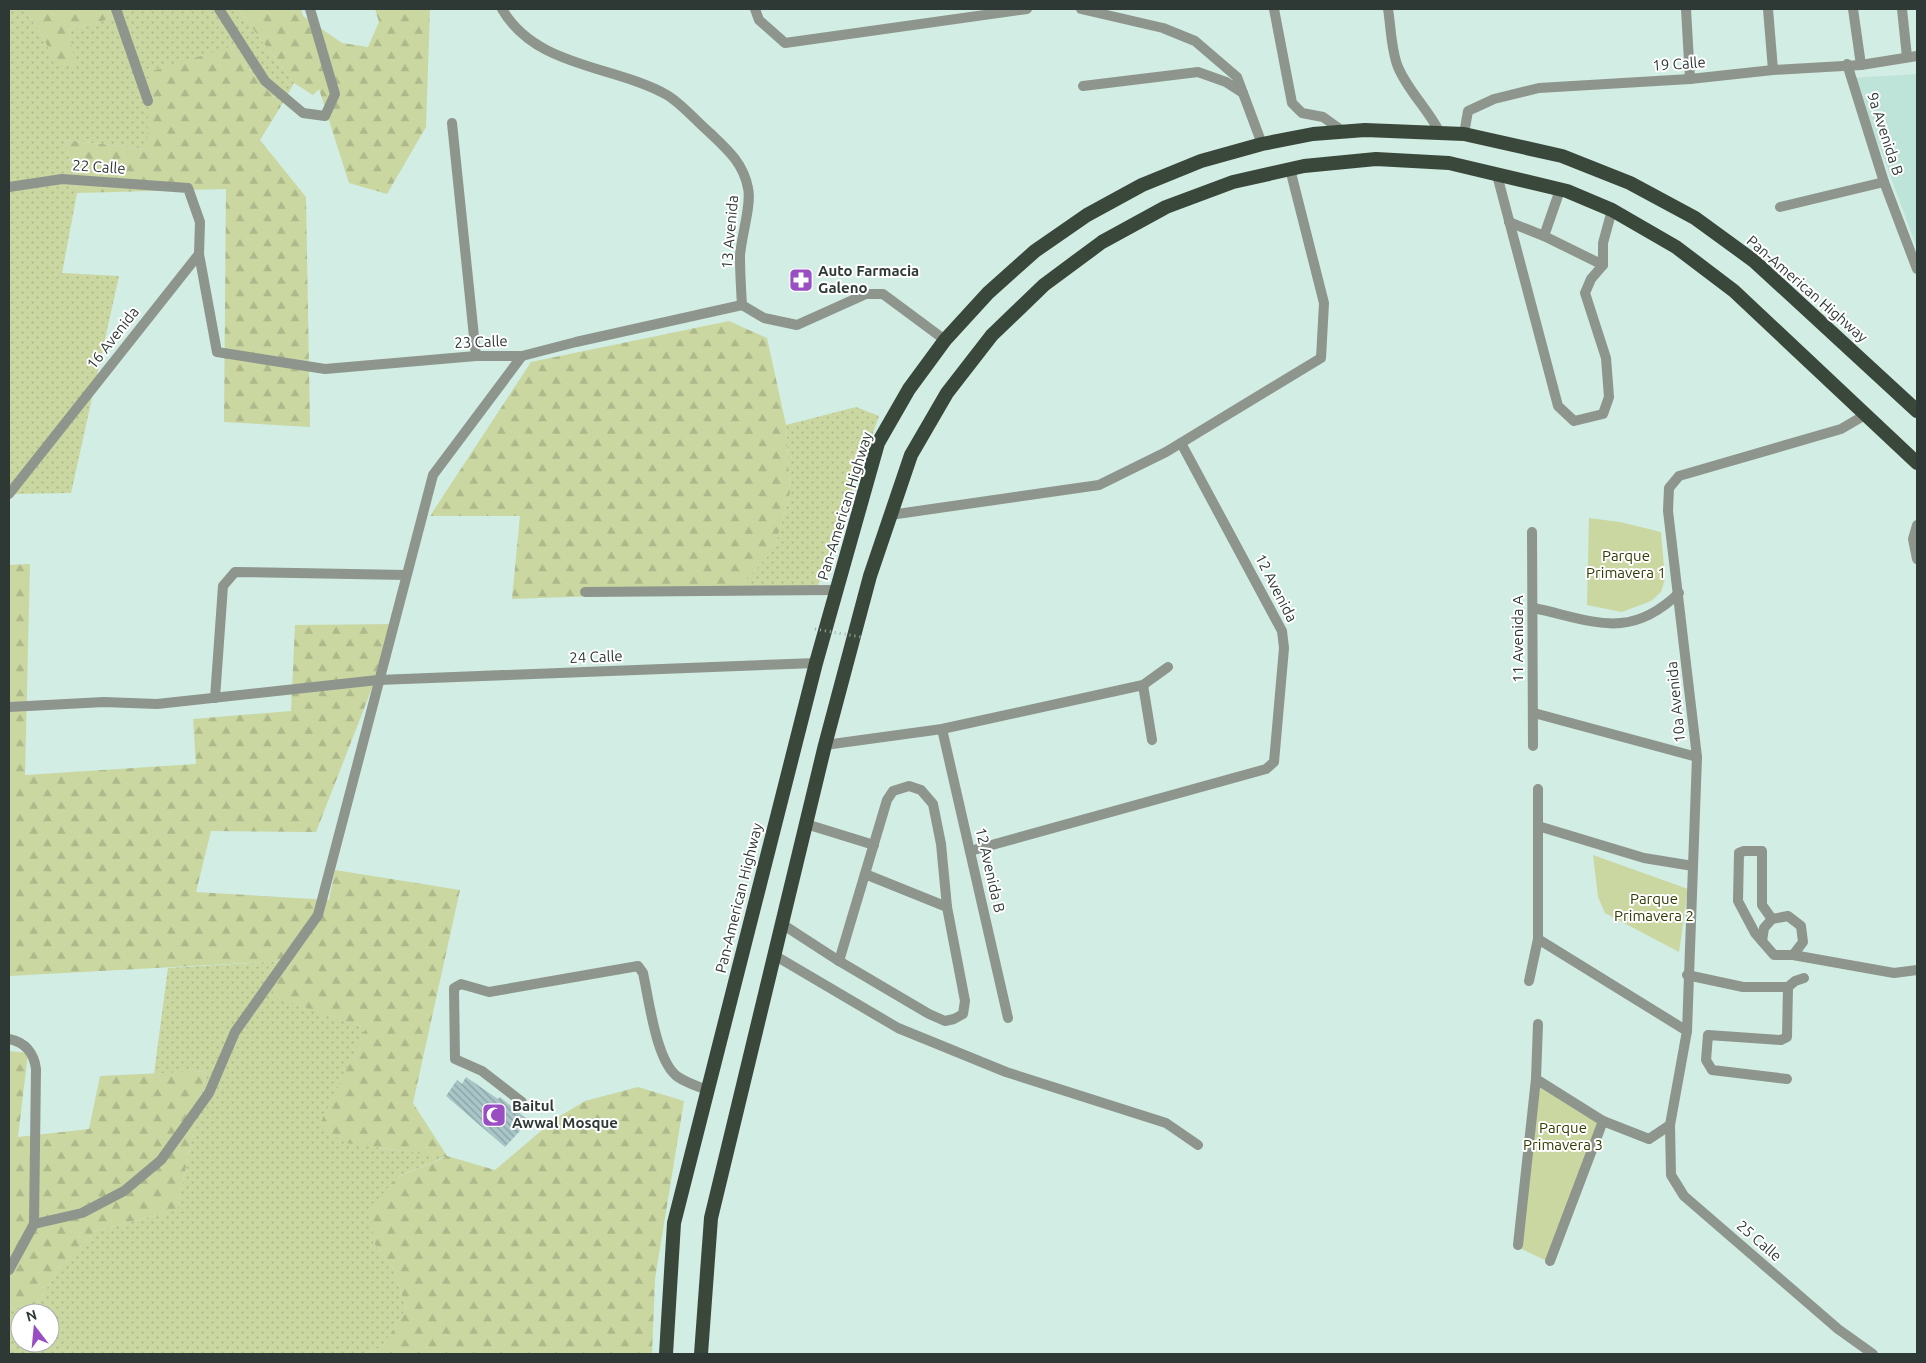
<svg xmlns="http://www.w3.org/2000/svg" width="1926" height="1363" viewBox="0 0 1926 1363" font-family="Ubuntu,sans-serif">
<defs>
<pattern id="grass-dots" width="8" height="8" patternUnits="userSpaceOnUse" patternTransform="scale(1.25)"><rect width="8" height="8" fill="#cad7a1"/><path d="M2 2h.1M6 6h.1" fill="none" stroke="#aeb98b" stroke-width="1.8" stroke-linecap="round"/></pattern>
<pattern id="forest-firs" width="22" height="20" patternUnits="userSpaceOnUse" patternTransform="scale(1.25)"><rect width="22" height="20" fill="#cad7a1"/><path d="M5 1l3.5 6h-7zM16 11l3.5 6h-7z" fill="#aeb98b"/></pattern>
<pattern id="building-back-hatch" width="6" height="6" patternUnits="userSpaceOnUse" patternTransform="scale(1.25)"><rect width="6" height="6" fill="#a8c5c7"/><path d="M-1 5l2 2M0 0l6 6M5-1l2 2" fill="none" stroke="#89a1a2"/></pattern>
</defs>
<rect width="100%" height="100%" fill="#d1ede4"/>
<!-- built -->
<polygon fill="#bee3d8" points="1917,74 1917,248 1854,78"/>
<!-- grass -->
<g fill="url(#grass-dots)" fill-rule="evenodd">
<path d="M9,9h13c16,16 26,35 33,56l19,-1 -5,-34 44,-12 -3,-9h128l56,74 -13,23 -51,-59 -83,102 -82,-9 12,53 -15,80 57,3 -48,217 -62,1z"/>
<polygon points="856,407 879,416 817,588 736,591 774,549 790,493 786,425"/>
<path d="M284,961l-11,35 93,32 13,120 68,8 -50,21 -24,65 22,29 11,38 -24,38 -18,7h-355v-45l28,-5 22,-36 36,-37 82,-21 29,-139 -52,3 14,-106zM20,1313h30v30h-30z"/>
</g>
<!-- forest -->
<g fill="url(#forest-firs)">
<path d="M22,9h88l3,9 -44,12 6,34 -20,2c-7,-22 -17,-41 -33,-57z"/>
<polygon points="238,9 301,9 303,16 342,43 368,47 379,22 375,9 430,9 426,127 387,194 349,183 319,89 313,95 294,83"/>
<polygon points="230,47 281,106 260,140 306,197 310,427 224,422 226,189 77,193 65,140 147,149 149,72"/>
<polygon points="729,321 767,338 786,425 790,493 774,549 736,591 512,599 520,516 430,516 531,362"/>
<polygon points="30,564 25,775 196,764 193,719 291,711 295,625 397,624 316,832 211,831 196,892 329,900 335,870 460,890 413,1103 447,1156 495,1170 555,1119 585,1101 638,1087 684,1101 655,1279 652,1354 364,1354 382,1347 406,1309 395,1271 373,1242 371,1208 397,1177 446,1157 346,1143 319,1126 366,1028 272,996 284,961 9,976 9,565"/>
<polygon points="9,1051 28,1053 18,1137 89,1129 100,1076 206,1071 177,1210 95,1231 59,1268 37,1304 9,1309"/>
</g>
<!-- park -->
<g fill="#cad7a1">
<polygon points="1589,518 1620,522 1661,532 1665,579 1661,592 1651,601 1622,612 1587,605"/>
<polygon points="1593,855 1688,889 1679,952 1605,913 1598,897"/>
<polygon points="1540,1087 1599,1124 1547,1261 1520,1248"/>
</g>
<!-- building -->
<polygon fill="url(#building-back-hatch)" points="466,1077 498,1099 500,1097 529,1121 505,1147 446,1096 457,1080 462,1084"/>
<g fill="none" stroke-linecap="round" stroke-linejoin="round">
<!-- service -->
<g stroke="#8d958d" stroke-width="10">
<polyline points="755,9 759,20 785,43 1027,9"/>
<polyline points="1081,9 1163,28 1195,41 1237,77 1262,144"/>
<polyline points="1853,9 1861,65"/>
<polyline points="1902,9 1907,57"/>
<polyline points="1083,86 1198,72 1226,82 1243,93"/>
<polyline points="1497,175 1558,406 1574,421 1603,414 1609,397 1606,358 1585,293 1591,279 1603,265 1603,243 1612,210"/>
<polyline points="1509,222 1544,236 1603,265"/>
<polyline points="1544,236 1560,190"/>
<polyline points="1917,525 1913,539 1917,559"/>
<polyline points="806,824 874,845"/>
<polyline points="1772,919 1762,905 1762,851 1744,851 1739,853 1738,901 1755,933 1774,955 1793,955 1894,973 1917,970"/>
<polyline points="782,924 839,961 929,1014 945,1021 954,1019 963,1014 965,1001 947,907 865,874"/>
<polyline points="1762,941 1764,928 1772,919 1788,916 1801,926 1803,942 1793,955"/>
<polyline points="839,961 887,800 893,791 909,786 921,790 933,804 941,844 947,907"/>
<polyline points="1687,975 1743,987 1788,987 1795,981 1804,978"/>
<polyline points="1787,1079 1712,1070 1706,1060 1708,1035 1781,1040 1787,1037 1788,987"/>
<path d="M522,1102l-40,-31 -27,-12 -1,-71 7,-4 28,8 149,-26 5,7c6,26 13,89 35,104 9,6 19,9 29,13"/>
</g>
<!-- minor -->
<g stroke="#8d958d" stroke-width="10">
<polyline points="116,9 148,101"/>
<polyline points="219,9 265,81 303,113 325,116 335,94 310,9"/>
<path d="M502,9c34,59 112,56 165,86 15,9 29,26 43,38 18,17 33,30 38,55 4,16 -7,49 -8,68 0,16 1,33 2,49l22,13 33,7 69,-31h17l62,46"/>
<polyline points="1274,9 1292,103 1302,113 1323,117 1344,132"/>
<path d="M1388,9c3,18 3,41 10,58 10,24 30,42 42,66"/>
<polyline points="1686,9 1690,79"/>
<polyline points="1768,9 1773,70"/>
<polyline points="1847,64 1884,182 1917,269"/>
<polyline points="452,123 476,356"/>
<polyline points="1464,134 1468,111 1494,99 1539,88 1690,79 1773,70 1861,65 1917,56"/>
<polyline points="9,187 62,179 188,188 200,222 199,254 9,494"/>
<polyline points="1780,207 1884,182"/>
<polyline points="199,254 217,352 325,369 476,356 522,356 576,342 742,305"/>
<polyline points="1865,415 1841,429 1679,476 1669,488 1668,511 1697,757 1687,1031 1670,1125 1671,1175 1684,1196 1838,1329 1873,1354"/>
<polyline points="890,515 1099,485 1166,452 1321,358 1324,303 1290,169"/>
<polyline points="1532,532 1533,746"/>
<polyline points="585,592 835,590"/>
<path d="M1534,608c60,13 95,33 145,-15"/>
<polyline points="1143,685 1152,740"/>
<polyline points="215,698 223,586 235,572 406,575"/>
<polyline points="9,707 104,702 157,704 378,680 816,663"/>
<polyline points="1534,713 1697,757"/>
<polyline points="942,729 1008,1018"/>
<polyline points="825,745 942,729 1143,685 1168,667"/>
<polyline points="1538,826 1644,858 1693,866"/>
<polyline points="970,851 1266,769 1274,762 1284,648 1282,631 1181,443"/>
<polyline points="1538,939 1687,1031"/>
<polyline points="774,955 898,1028 1006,1072 1166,1123 1198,1145"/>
<polyline points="1529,981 1538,939 1538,789"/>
<path d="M9,1039c16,3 25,14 27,30l-2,155 -25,46"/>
<polyline points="1536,1079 1538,1024"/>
<polyline points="34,1224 82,1213 124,1191 161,1160 209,1093 235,1032 318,915 433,475 522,356"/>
<polyline points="1518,1245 1536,1079 1603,1121 1649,1139 1670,1125"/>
<polyline points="1550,1261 1603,1121"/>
</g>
<!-- trunk -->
<g stroke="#3a483b" stroke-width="14">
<polyline points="666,1354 674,1223 816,663 878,443 909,389 945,340 988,293 1035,251 1087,215 1142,185 1201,161 1262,144 1313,134 1365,130 1464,134 1562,156 1630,183 1695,218 1754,261 1917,411"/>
<polyline points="701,1354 711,1218 825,745 870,576 911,455 947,393 992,335 1044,285 1102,242 1166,207 1233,182 1304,166 1376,159 1449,163 1567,191 1612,210 1676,247 1734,291 1917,463"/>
</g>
<!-- path-bridge -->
<polyline stroke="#9cb3ab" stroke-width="3" stroke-dasharray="1 4" stroke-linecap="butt" points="815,629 861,637"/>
</g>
<!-- icons -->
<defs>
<g id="pharmacy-square" transform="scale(1.25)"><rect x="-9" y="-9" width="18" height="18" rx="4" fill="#994fc2" stroke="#fff"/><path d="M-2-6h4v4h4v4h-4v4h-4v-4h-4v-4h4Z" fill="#fff"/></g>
<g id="mosque-square" transform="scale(1.25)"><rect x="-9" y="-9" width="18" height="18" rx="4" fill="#994fc2" stroke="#fff"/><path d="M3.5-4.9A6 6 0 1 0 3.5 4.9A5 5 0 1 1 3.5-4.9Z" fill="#fff"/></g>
</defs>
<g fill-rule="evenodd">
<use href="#pharmacy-square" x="801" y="280"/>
<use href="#mosque-square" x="494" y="1115"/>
</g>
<g text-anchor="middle" stroke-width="4" stroke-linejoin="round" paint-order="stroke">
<!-- street labels -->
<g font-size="15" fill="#2e3935" stroke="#fff">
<text transform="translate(1679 64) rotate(-4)" y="5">19 Calle</text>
<text transform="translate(1885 134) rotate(72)" y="5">9a Avenida B</text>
<text transform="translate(99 167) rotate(4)" y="5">22 Calle</text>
<text transform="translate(730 232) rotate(-85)" y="5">13 Avenida</text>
<text transform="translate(1807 289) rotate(41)" y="5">Pan-American Highway</text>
<text transform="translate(113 338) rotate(-52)" y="5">16 Avenida</text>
<text transform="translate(481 342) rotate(-2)" y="5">23 Calle</text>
<text transform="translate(845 506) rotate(-73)" y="5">Pan-American Highway</text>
<text transform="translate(1276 588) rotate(63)" y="5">12 Avenida</text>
<text transform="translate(1518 639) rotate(-90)" y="5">11 Avenida A</text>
<text transform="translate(596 657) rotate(-2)" y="5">24 Calle</text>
<text transform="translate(1676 702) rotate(-96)" y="5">10a Avenida</text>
<text transform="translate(990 870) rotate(77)" y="5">12 Avenida B</text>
<text transform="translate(739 898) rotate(-76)" y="5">Pan-American Highway</text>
<text transform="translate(1759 1241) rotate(41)" y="5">25 Calle</text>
</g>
<!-- poi labels -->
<g font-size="15" font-weight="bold" fill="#2e3935" stroke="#fff" text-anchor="start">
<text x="818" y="276">Auto Farmacia<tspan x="818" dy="17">Galeno</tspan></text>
<text x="512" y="1111">Baitul<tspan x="512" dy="17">Awwal Mosque</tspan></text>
</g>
<!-- park labels -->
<g font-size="15" fill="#323b00" stroke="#fff">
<text x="1626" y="561">Parque<tspan x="1626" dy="17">Primavera 1</tspan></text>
<text x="1654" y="904">Parque<tspan x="1654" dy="17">Primavera 2</tspan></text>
<text x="1563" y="1133">Parque<tspan x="1563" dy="17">Primavera 3</tspan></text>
</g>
</g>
<!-- border -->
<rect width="1926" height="1363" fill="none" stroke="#2e3935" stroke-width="20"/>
<!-- north arrow -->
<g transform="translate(35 1328) rotate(344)"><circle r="24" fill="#ffffff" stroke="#abb0ae"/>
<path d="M0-4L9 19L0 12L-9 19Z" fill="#994fc2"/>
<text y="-8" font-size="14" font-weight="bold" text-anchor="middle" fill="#2e3935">N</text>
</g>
</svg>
